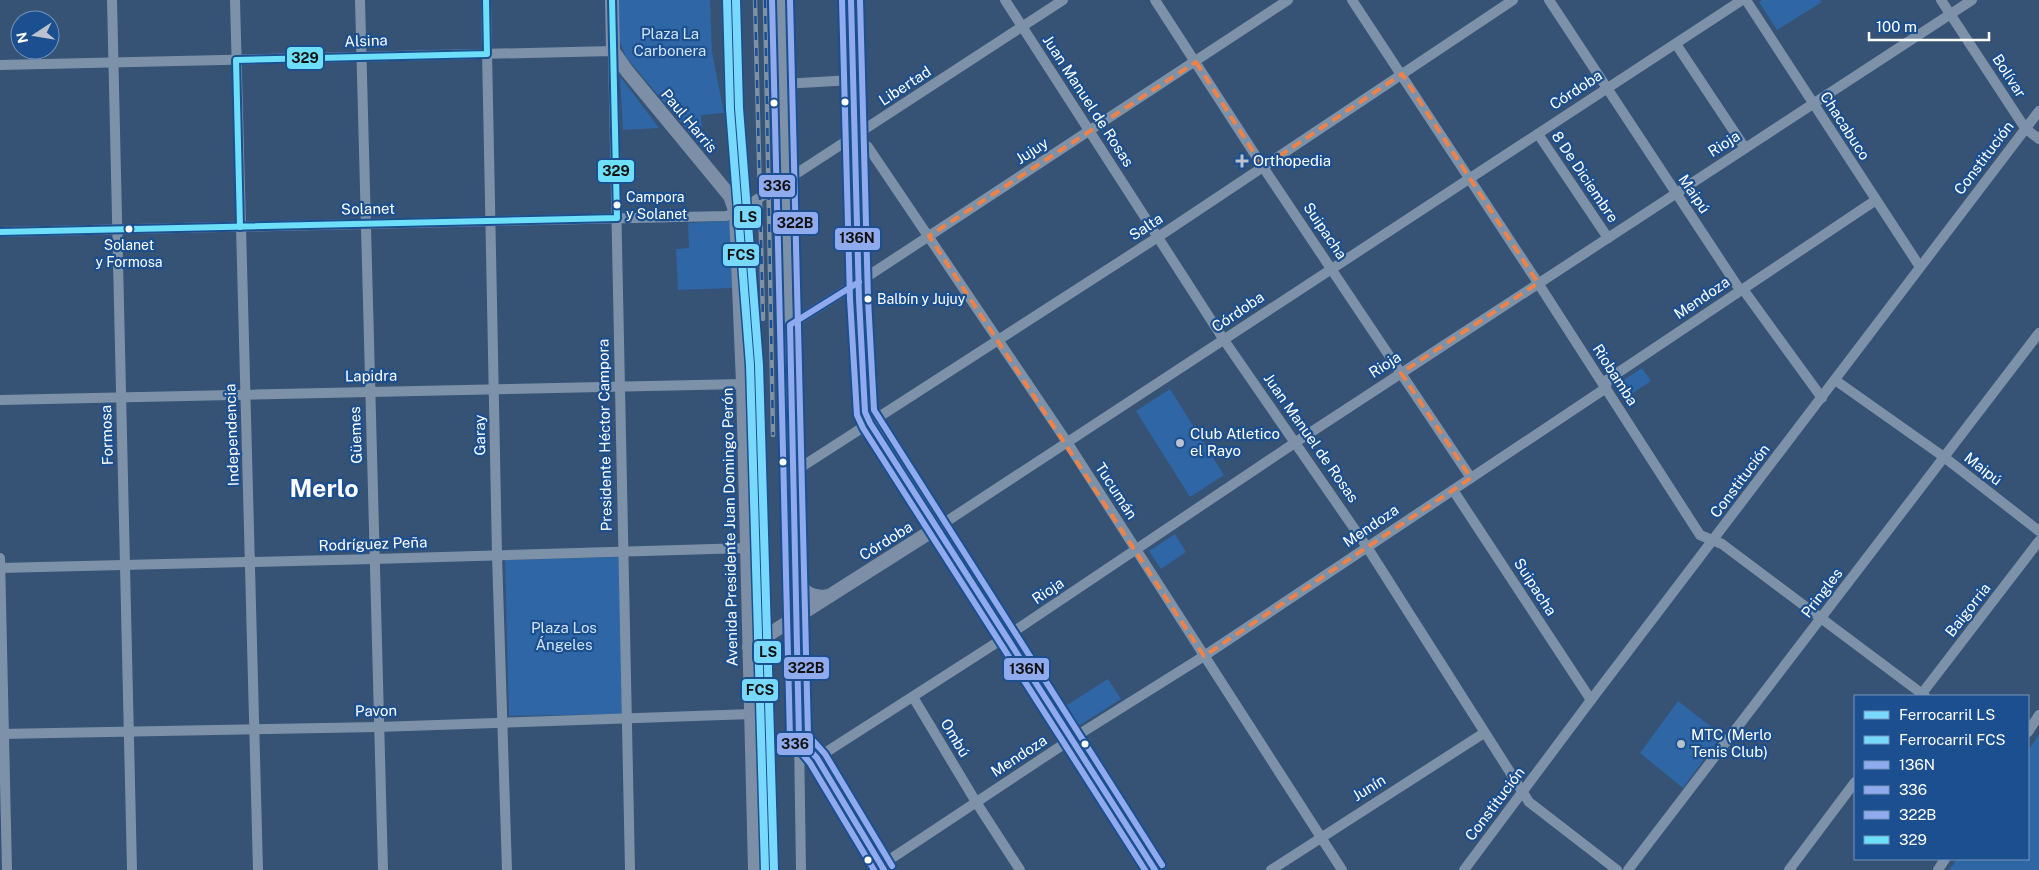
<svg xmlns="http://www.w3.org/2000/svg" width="2039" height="870" viewBox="0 0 2039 870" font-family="'Public Sans',sans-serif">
<rect width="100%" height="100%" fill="#365274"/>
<!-- green -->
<g fill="#2f66a5">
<polygon points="618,0 710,0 712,52 724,113 701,115 703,149 626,57 619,40"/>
<polygon points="1762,0 1820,0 1822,2 1777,30 1759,2"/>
<polygon points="620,76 659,128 623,130"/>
<polygon points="730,221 732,288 678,290 676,249 689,248 688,223"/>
<polygon points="1642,368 1651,381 1624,399 1616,385"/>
<polygon points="1170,389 1224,475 1190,497 1136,411"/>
<polygon points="1175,534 1186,552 1161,569 1149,551"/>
<polygon points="619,557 623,714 509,716 505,560"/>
<polygon points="1108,679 1121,699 1077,727 1064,707"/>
<polygon points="1678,701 1722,735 1683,788 1640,753"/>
<polygon points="2039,734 2039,870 1949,870 1957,859 2028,859 2028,751"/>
</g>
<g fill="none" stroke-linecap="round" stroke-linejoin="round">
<!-- minor -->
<g stroke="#7d92a8" stroke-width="10">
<polyline points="112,0 132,870"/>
<polyline points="235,0 258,870"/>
<polyline points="360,0 383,870"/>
<polyline points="486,0 497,555 507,870"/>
<polyline points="781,0 794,573"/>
<polyline points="1005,0 1224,340 1367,547 1529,802 1617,870"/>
<polyline points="1155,0 1263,167 1471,478"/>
<polyline points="1352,0 1538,283 1700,535 1722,544 1925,696"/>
<polyline points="1549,0 1740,290 1745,292 1822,398"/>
<polyline points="1746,0 1920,267"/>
<polyline points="1941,0 2025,128 2039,139"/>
<polyline points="1676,44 1745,148"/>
<polyline points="0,65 613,51 630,870"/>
<polyline points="783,84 852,80"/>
<polyline points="1538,134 1608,238"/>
<polyline points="854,136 868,147 1067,442 1342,870"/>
<polyline points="0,232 726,216 736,213 1063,0"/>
<polyline points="790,325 859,282 1288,0"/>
<polyline points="1835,380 1944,457 2039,531"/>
<polyline points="0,400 743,384"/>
<polyline points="792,473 1158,237 1513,0"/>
<polyline points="1453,490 1591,700"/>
<polyline points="938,527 1742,0"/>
<polyline points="0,558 7,870"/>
<polyline points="0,568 374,559 747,548"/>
<polyline points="1920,696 2039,541"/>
<polyline points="913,697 976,802 1020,870"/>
<polyline points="2028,732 2039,715"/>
<polyline points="0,734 378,727 752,714"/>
<polyline points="799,738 801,870"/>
<polyline points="817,758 1007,636 1296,442 1972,0"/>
<polyline points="874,870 1070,740 1204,656 1606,388 1607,380 1876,200"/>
<polyline points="1271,870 1484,733"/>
<polyline points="1464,870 1591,700 2039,111"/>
<polyline points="1628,870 2039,333"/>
<polyline points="1789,870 1855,782"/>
<polyline points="1938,870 1945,859"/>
</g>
<!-- major -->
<g stroke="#7d8ea7" stroke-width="14">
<polyline points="612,0 613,51 627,71 730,196 736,213 743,384 755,870"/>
<path d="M851,0l8,299 6,113 5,11c97,148 188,299 285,447"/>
<polyline points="794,573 799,738 817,758 884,870"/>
<path d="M795,577c7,15 17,22 34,19"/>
<polyline points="749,647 938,527"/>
</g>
<!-- rail casing -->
<g stroke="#7e92a7" stroke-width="4.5">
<g id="rail">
<polyline points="731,0 732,40 739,108"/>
<polyline points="755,0 763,319"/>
<polyline points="765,0 773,435"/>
</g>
</g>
<!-- rail -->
<use href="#rail" stroke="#1b4f8f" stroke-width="2.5" stroke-dasharray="8" stroke-linecap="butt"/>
<!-- bus-1 casing -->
<g stroke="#1b4f8f" stroke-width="10">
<g id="bus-1">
<polyline points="851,0 859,299 865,412 870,423 1155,870"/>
<polyline points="859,282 790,325 799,738 817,758 884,870"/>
</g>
</g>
<!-- bus-2 casing -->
<g stroke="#1b4f8f" stroke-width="10">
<g id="bus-2">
<polyline points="772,0 790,739 810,763 874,870"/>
<polyline points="842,0 850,299 857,415 863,428 1145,870"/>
</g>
</g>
<!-- bus-3 casing -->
<g stroke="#1b4f8f" stroke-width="10">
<g id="bus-3">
<polyline points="790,0 808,735 825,754 892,866"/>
<polyline points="860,0 868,299 874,410 1162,865"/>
</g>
</g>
<!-- bus-4 casing -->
<g stroke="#1b4f8f" stroke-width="10">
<g id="bus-4">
<polyline points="240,227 236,60 487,54 486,0"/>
<polyline points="0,232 617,218 612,0"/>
</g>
</g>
<!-- bus-1 -->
<use href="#bus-1" stroke="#90aaee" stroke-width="6"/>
<!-- bus-2 -->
<use href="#bus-2" stroke="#90aaee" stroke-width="6"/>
<!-- bus-3 -->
<use href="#bus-3" stroke="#90aaee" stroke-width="6"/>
<!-- bus-4 -->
<use href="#bus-4" stroke="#6ddff8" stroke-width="6"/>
<!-- rail-1 casing -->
<g stroke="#1b4f8f" stroke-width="11">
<polyline id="rail-1" points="736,0 739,108 759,365 774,870"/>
</g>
<!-- rail-2 casing -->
<g stroke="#1b4f8f" stroke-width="11">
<polyline id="rail-2" points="727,0 730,109 750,365 765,870"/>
</g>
<!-- rail-1 -->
<use href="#rail-1" stroke="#79d9fd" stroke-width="8"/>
<!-- rail-2 -->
<use href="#rail-2" stroke="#79d9fd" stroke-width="8"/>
</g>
<!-- marked area -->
<path fill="none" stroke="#ee8249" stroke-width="4" stroke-dasharray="10 6" stroke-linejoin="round" d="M1196,62l67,105 139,-93 136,209 -137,90 70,105 -267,178 -275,-420z"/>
<!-- markers -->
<g fill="#fff" stroke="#1b4f8f" stroke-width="2">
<circle cx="845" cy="102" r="4.5"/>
<circle cx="774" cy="103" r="4.5"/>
<circle cx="617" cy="205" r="4.5"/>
<circle cx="129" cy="229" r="4.5"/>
<circle cx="868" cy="299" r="4.5"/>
<circle cx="783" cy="462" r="4.5"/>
<circle cx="1085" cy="744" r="4.5"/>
<circle cx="868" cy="860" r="4.5"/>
</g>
<g fill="#b9c2ce" stroke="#1b4f8f" stroke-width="2">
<path d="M1239.5 153.5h5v5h5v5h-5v5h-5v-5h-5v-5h5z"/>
<circle cx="1180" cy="443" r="5"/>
<circle cx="1681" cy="744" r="5"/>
</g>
<g text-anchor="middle" stroke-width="4.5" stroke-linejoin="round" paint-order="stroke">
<!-- bus labels -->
<g font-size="14" fill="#fff" stroke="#1b4f8f" text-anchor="start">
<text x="626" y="202">Campora<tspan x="626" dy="17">y Solanet</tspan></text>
<text x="129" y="250" text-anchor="middle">Solanet<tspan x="129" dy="17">y Formosa</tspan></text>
<text x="877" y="304">Balbín y Jujuy</text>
</g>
<!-- park labels -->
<g font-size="15" fill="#cfe3fa" stroke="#1b4f8f">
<text x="670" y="39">Plaza La<tspan x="670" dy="17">Carbonera</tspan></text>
<text x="564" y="633">Plaza Los<tspan x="564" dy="17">Ángeles</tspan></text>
</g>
<!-- street labels -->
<g font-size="15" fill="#fff" stroke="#1b4f8f">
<text transform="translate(366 41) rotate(-2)" y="5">Alsina</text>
<text transform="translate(2009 76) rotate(57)" y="5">Bolívar</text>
<text transform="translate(905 86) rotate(-33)" y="5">Libertad</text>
<text transform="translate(1576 90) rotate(-33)" y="5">Córdoba</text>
<text transform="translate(1088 101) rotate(57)" y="5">Juan Manuel de Rosas</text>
<text transform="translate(689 121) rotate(50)" y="5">Paul Harris</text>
<text transform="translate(1845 126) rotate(57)" y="5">Chacabuco</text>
<text transform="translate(1724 144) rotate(-33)" y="5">Rioja</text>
<text transform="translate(1032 151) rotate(-33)" y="5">Jujuy</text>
<text transform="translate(1984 158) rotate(-53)" y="5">Constitución</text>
<text transform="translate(1585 177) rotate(56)" y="5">8 De Diciembre</text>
<text transform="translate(1694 194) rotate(56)" y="5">Maipú</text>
<text transform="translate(368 209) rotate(-1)" y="5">Solanet</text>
<text transform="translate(1146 227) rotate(-33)" y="5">Salta</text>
<text transform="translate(1325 231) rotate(56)" y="5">Suipacha</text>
<text transform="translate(1702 298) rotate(-34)" y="5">Mendoza</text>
<text transform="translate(1238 312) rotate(-34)" y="5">Córdoba</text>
<text transform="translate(1385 365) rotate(-33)" y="5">Rioja</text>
<text transform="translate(1615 375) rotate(57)" y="5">Riobamba</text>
<text transform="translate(371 376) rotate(-1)" y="5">Lapidra</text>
<text transform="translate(107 435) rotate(-92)" y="5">Formosa</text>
<text transform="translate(232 435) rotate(-92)" y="5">Independencia</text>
<text transform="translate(356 435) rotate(-92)" y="5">Güemes</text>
<text transform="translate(480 435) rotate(-91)" y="5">Garay</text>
<text transform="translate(605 435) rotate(-91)" y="5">Presidente Héctor Campora</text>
<text transform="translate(1311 438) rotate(55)" y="5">Juan Manuel de Rosas</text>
<text transform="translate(1983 469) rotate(38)" y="5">Maipú</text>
<text transform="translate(1740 481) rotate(-53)" y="5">Constitución</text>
<text transform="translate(1116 491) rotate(57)" y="5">Tucumán</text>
<text transform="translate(1371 526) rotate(-34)" y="5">Mendoza</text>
<text transform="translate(730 527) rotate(-91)" y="5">Avenida Presidente Juan Domingo Perón</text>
<text transform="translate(886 541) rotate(-32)" y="5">Córdoba</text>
<text transform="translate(373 544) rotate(-2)" y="5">Rodríguez Peña</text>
<text transform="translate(1535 587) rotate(57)" y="5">Suipacha</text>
<text transform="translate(1048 591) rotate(-34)" y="5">Rioja</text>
<text transform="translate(1822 593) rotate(-53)" y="5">Pringles</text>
<text transform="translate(1968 610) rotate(-52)" y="5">Baigorria</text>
<text transform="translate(376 711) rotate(-1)" y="5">Pavon</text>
<text transform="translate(955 738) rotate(59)" y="5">Ombú</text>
<text transform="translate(1019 756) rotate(-33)" y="5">Mendoza</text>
<text transform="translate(1369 788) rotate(-32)" y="5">Junín</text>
<text transform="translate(1495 804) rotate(-53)" y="5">Constitución</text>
</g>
<!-- poi labels -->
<g font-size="15" fill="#fff" stroke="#1b4f8f" text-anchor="start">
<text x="1253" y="166">Orthopedia</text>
<text x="1190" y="439">Club Atletico<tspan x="1190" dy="17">el Rayo</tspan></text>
<text x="1691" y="740">MTC (Merlo<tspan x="1691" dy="17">Tenis Club)</tspan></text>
</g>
<!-- town labels -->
<g font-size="25" font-weight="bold" fill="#fff" stroke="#1b4f8f">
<text x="324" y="497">Merlo</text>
</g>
</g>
<g stroke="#1b4f8f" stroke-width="2">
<rect x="286" y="46" width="38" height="24" rx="5" fill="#6ddff8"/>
<rect x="597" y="159" width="38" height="24" rx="5" fill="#6ddff8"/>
<rect x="758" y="174" width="38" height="24" rx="5" fill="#90aaee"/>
<rect x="733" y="205" width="29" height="24" rx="5" fill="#79d9fd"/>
<rect x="772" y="211" width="47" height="24" rx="5" fill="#90aaee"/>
<rect x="834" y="227" width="47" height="24" rx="5" fill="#90aaee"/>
<rect x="722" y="243" width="38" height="24" rx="5" fill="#79d9fd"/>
<rect x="753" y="640" width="29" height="24" rx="5" fill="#79d9fd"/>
<rect x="783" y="656" width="47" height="24" rx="5" fill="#90aaee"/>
<rect x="1003" y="657" width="47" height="24" rx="5" fill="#90aaee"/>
<rect x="741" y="678" width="38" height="24" rx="5" fill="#79d9fd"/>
<rect x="776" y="732" width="38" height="24" rx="5" fill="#90aaee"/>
</g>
<g font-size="14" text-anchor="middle" font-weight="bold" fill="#111">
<text x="305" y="63">329</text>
<text x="616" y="176">329</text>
<text x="777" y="191">336</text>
<text x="748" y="222">LS</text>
<text x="795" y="228">322B</text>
<text x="857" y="243">136N</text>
<text x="741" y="260">FCS</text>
<text x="768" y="657">LS</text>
<text x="806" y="673">322B</text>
<text x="1027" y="674">136N</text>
<text x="760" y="695">FCS</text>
<text x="795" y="749">336</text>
</g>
<!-- legend -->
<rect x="1854" y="695" width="175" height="165" fill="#1b4f8f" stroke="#7695bc"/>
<rect x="1864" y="711" width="25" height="8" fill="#79d9fd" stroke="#7695bc"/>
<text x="1899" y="720" font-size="15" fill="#ffffff">Ferrocarril LS</text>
<rect x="1864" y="736" width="25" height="8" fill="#79d9fd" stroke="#7695bc"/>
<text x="1899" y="745" font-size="15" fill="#ffffff">Ferrocarril FCS</text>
<rect x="1864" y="761" width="25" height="8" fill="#90aaee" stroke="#7695bc"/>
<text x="1899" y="770" font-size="15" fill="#ffffff">136N</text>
<rect x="1864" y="786" width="25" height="8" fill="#90aaee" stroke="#7695bc"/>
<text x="1899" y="795" font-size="15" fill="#ffffff">336</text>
<rect x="1864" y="811" width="25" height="8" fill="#90aaee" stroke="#7695bc"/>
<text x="1899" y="820" font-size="15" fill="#ffffff">322B</text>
<rect x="1864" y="836" width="25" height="8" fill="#6ddff8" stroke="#7695bc"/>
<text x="1899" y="845" font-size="15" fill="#ffffff">329</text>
<!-- north arrow -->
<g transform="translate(35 35) rotate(258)"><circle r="24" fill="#1b4f8f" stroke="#7695bc"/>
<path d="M0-4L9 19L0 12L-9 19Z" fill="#b9c2ce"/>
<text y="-8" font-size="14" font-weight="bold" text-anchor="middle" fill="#ffffff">N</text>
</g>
<!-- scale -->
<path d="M1869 32v8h120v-8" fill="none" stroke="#ffffff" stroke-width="2.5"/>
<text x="1876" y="32" font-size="15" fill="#ffffff" stroke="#1b4f8f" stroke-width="4" paint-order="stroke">100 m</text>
</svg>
